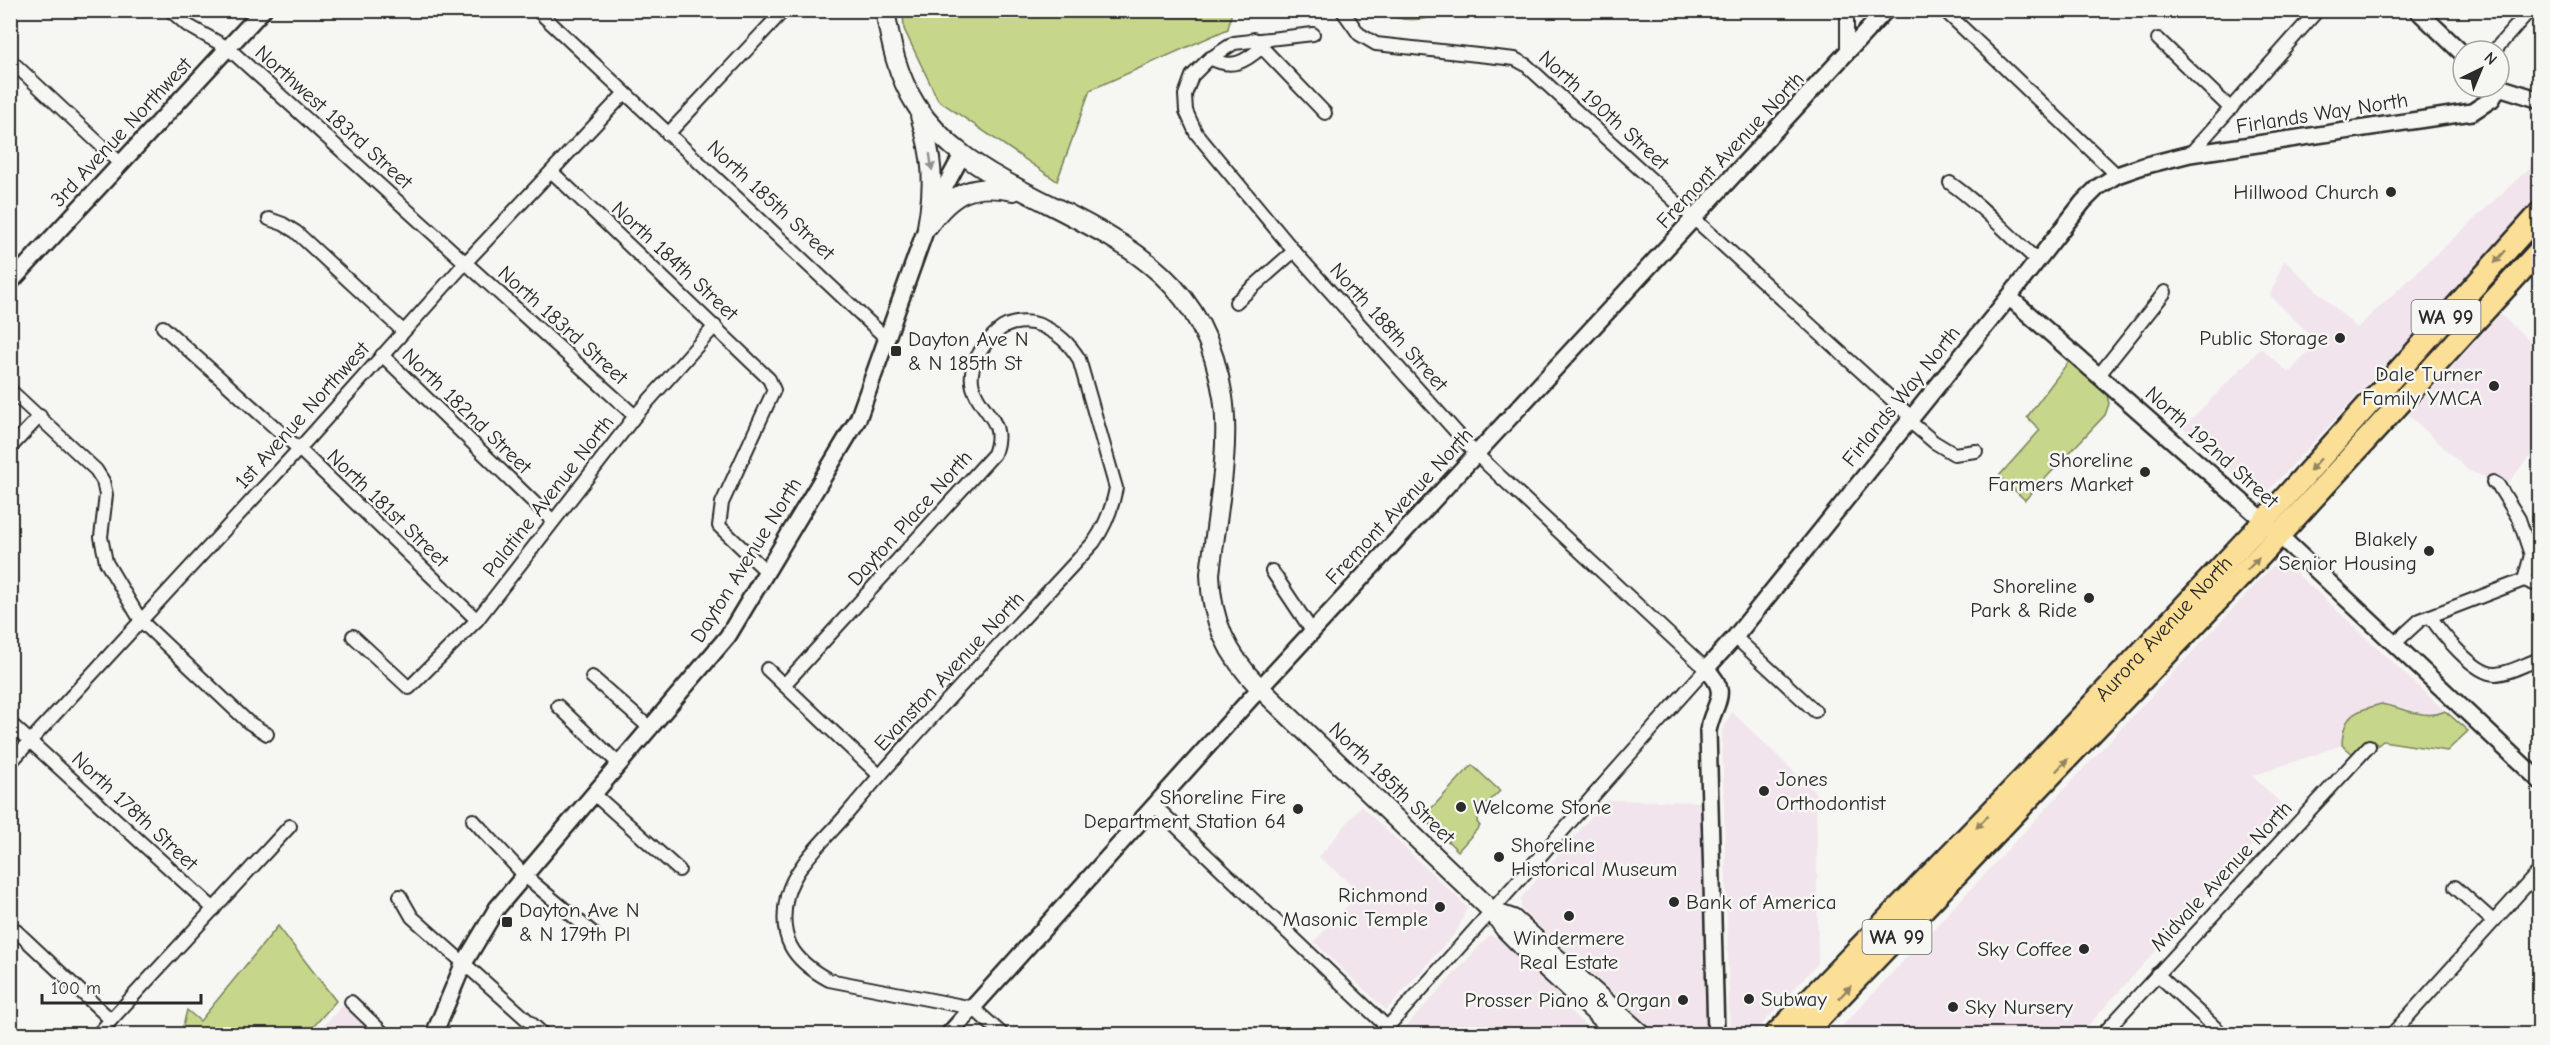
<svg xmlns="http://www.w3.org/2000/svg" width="2550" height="1045" viewBox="0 0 2550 1045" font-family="'Comic Neue',sans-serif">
<rect width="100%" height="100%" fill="#f6f6f2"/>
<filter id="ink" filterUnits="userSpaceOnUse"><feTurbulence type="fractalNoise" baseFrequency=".0167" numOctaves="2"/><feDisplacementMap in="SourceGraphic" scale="12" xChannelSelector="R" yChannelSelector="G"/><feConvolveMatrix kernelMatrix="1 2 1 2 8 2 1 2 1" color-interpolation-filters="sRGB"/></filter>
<g filter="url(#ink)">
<!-- built -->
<g fill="#f1e4ed">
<polygon points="2539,159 2539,199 2269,490 2259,491 2248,487 2183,428 2261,348 2289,373 2317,342 2270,295 2284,260 2357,328"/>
<polygon points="2500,314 2539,350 2539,445 2506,485 2469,471 2409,415"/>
<polygon points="2282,563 2289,566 2445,711 2438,715 2429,715 2396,706 2343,726 2342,745 2252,776 2286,808 2080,1034 1835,1034 2273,566"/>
<polygon points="1732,712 1816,793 1818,963 1753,1034 1730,1034 1722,731"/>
<polygon points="1606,800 1702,802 1707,1034 1657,1034 1521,909 1521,898"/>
<polygon points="1361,806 1467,907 1457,931 1386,1010 1314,942 1360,892 1319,857"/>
<polygon points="1490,935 1503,941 1548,983 1570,1011 1595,1034 1399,1034"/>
<polygon points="343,1005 376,1034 316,1034"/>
</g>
<!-- green -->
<g fill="#c6d78b" stroke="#78815b" stroke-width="1.5">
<polygon points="903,11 903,10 1232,11 1228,29 1090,90 1057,181 938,100 904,29"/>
<path d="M1381,11h74c-22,8 -52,14 -74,0z"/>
<polygon points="2069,361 2107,395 2109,404 2105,415 2025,500 1999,476 2040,430 2027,417"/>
<path d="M2381,704c20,3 46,17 64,7l23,20 -21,20 -64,-10 -11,9 -18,5 -12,-10c1,-30 11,-33 39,-41z"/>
<polygon points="1472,765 1500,791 1479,811 1477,822 1480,826 1458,851 1426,820 1426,814"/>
<polygon points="278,926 336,1001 307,1034 181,1034 187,1010 200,1021"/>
</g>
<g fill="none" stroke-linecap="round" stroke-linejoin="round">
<!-- minor casing -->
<g stroke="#2b2b2b" stroke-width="16">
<g id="minor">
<polyline points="170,10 187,25 228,48 635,416"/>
<polyline points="537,10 887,339"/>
<polyline points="1342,10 1359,34 1376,44 1515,59 1526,65 1911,417"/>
<polyline points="1847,10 1847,52"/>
<polyline points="1944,10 2117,175"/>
<path d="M1313,34l-79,9 -26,17 -16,16 -7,19 1,16 10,22 98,118 181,202 231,216c-109,121 -215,245 -325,365"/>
<polyline points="1254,39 1325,113"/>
<polyline points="2158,39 2231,109"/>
<polyline points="2494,51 2530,10"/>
<path d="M1210,58c22,12 35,4 52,-11"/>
<polyline points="10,60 121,164"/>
<polyline points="668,134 784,10"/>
<polyline points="2190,154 2318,10"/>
<polyline points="552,172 769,379 774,390 722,503 719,526 766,571"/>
<path d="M1950,183c32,22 58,52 88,78"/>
<polyline points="269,219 283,224 296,232 403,331"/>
<polyline points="1236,302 1294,251"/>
<polyline points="163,327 299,449 477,620"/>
<polyline points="382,355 552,520"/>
<polyline points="2099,375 2165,292"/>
<polyline points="10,390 96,470 103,481 106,495 101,537 106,562 141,621 248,722 267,734"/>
<polyline points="1908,420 1934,442 1954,454 1976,451"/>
<polyline points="10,448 40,416"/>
<polyline points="2493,482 2498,485 2519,519 2531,555 2540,562"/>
<polyline points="1272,571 1312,631"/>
<polyline points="2524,580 2531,555"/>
<path d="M2430,616c11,17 44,58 65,58 14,0 32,-11 45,-15"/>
<polyline points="353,636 409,688 477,620 635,416 715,326"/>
<polyline points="1735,637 1815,711"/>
<polyline points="2395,643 2420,620 2524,580 2534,584 2540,582"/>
<polyline points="767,669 879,775"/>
<polyline points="592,677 651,729"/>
<path d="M784,685l210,-231c13,-35 -13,-40 -21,-67 -6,-21 10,-43 25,-56 12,-10 30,-11 44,-5 17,8 27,17 37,33l37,129c-4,21 -10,37 -22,54 -83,91 -169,179 -248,273 -20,24 -51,50 -59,81 -9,42 5,64 42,84l144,28 29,26"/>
<polyline points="558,706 619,764"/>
<polyline points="10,723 214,909"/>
<polyline points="10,763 299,449 466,262 624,94"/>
<polyline points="594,794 679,870"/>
<polyline points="1155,806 1387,1027"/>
<polyline points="473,820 525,876 593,933"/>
<polyline points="2455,887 2493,921"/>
<polyline points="400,896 412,917 543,1034"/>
<polyline points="10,925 111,1020"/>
<polyline points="2157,974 2222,1034"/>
<polyline points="351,1002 384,1034"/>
<polyline points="98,1034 290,826"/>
<polyline points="2103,1034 2369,746"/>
<polyline points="2392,1034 2540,870"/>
</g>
</g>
<!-- tertiary casing -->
<g stroke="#2b2b2b" stroke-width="20">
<g id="tertiary">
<polyline points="2417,10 2463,54"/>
<polyline points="2499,87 2540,100"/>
<polyline points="10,283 263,10"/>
<polyline points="2009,297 2264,521 2540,781"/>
<polyline points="434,1034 463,965 497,908 728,636 858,419 933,209 962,155"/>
<polyline points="949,1034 1260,688 1886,10"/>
<path d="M1716,1034l-8,-303c5,-28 24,-37 -2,-62l29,-32 274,-340 74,-95 15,-15 19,-12 26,-9 47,-12 282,-42 20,-13 7,-12"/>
</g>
</g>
<!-- secondary casing -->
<g stroke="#2b2b2b" stroke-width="22">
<g id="secondary">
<path d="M885,10c6,35 12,65 31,95 27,42 69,67 113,89 97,50 175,82 194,203 8,51 -7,124 -13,177 1,46 17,81 50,114l233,224 12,17 16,16 98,89"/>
<path d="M920,116c13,41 15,68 7,111"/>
<path d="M929,225c24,-33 44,-42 84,-34"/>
<polyline points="1493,912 1513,919 1641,1034"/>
</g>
</g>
<!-- trunk casing -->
<g stroke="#2b2b2b" stroke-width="26">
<g id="trunk">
<path id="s1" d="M1776,1034l247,-255 241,-258 276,-308"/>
<polyline points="1804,1034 2262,554 2540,250"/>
</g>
</g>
<!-- minor -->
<use href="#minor" stroke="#f6f6f2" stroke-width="12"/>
<!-- tertiary -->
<use href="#tertiary" stroke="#f6f6f2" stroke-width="15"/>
<!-- secondary -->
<use href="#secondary" stroke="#f6f6f2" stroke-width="18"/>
<!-- trunk -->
<use href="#trunk" stroke="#fbdf96" stroke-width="21"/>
</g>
<!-- one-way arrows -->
<defs><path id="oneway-solid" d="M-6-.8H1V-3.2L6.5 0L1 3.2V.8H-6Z" transform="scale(1.5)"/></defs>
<use fill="#90908e" href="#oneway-solid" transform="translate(931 162) rotate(82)"/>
<g fill="#938560">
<use href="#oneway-solid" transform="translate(2500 257) rotate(132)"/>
<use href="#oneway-solid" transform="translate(2315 465) rotate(132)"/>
<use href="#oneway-solid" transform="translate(2253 564) rotate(-46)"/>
<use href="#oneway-solid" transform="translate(2062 765) rotate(-46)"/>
<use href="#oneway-solid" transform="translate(1982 822) rotate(134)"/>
<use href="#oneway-solid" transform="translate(1845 992) rotate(-46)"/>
</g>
</g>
<!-- markers -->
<g fill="#2b2b2b" stroke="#f6f6f2" stroke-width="2">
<circle cx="2391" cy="192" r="6"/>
<circle cx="2340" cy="338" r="6"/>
<rect x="890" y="345" width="12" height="12" rx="3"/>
<circle cx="2494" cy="386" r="6"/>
<circle cx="2145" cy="472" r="6"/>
<circle cx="2429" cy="551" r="6"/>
<circle cx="2089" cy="598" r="6"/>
<circle cx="1764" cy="791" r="6"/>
<circle cx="1461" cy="807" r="6"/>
<circle cx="1298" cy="809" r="6"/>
<circle cx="1499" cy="857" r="6"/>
<circle cx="1674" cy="902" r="6"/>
<circle cx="1440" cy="907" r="6"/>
<circle cx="1569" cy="916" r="6"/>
<rect x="501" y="916" width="12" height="12" rx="3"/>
<circle cx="2084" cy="949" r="6"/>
<circle cx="1749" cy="999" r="6"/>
<circle cx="1683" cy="1000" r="6"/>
<circle cx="1953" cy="1007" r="6"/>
</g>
<g text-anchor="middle" stroke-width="5" stroke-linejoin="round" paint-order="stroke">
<!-- shield labels -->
<g fill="#f6f6f2" stroke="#686867" stroke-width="1.5">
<rect x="2411.5" y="300" width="69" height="34" rx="4.5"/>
<rect x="1862.5" y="920" width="69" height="34" rx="4.5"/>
</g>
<g font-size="20" font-weight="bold" fill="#2b2b2b">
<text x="2446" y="324">WA 99</text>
<text x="1897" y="944">WA 99</text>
</g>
<!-- street labels -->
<g font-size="21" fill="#2b2b2b" stroke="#f6f6f2">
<text transform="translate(1604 110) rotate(42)" y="7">North 190th Street</text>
<text transform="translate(2322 113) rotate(-9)" y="7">Firlands Way North</text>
<text transform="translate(334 117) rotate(42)" y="7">Northwest 183rd Street</text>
<text transform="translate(121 132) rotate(-47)" y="7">3rd Avenue Northwest</text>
<text transform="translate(1730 150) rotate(-47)" y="7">Fremont Avenue North</text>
<text transform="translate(771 200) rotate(43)" y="7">North 185th Street</text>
<text transform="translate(675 261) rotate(43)" y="7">North 184th Street</text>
<text transform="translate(563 325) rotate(42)" y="7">North 183rd Street</text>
<text transform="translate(1389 327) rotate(48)" y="7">North 188th Street</text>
<text transform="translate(1901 396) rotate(-51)" y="7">Firlands Way North</text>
<text transform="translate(467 411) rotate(44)" y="7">North 182nd Street</text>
<text transform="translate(302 415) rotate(-48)" y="7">1st Avenue Northwest</text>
<text transform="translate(2212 447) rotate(42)" y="7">North 192nd Street</text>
<text transform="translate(548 496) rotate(-52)" y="7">Palatine Avenue North</text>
<text transform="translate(1399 506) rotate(-47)" y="7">Fremont Avenue North</text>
<text transform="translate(388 508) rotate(44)" y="7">North 181st Street</text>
<text transform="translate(910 518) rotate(-48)" y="7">Dayton Place North</text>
<text transform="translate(746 560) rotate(-58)" y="7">Dayton Avenue North</text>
<text dy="7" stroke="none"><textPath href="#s1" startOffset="561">Aurora Avenue North</textPath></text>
<text transform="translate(949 671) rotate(-47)" y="7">Evanston Avenue North</text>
<text transform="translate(1392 783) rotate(44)" y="7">North 185th Street</text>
<text transform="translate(135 811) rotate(43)" y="7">North 178th Street</text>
<text transform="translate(2221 876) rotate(-47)" y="7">Midvale Avenue North</text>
</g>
<!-- poi labels -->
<g font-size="21" fill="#2b2b2b" stroke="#f6f6f2" text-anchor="end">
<text x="2379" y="199">Hillwood Church</text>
<text x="2328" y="345">Public Storage</text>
<text x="908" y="346" text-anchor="start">Dayton Ave N<tspan x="908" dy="24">&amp; N 185th St</tspan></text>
<text x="2482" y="381">Dale Turner<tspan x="2482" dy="24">Family YMCA</tspan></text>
<text x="2133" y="467">Shoreline<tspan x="2133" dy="24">Farmers Market</tspan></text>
<text x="2417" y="546">Blakely<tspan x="2417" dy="24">Senior Housing</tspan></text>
<text x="2077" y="593">Shoreline<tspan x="2077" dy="24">Park &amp; Ride</tspan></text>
<text x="1776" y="786" text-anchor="start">Jones<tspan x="1776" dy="24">Orthodontist</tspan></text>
<text x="1286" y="804">Shoreline Fire<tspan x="1286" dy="24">Department Station 64</tspan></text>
<text x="1473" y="814" text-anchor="start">Welcome Stone</text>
<text x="1511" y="852" text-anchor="start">Shoreline<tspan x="1511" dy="24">Historical Museum</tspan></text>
<text x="1428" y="902">Richmond<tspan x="1428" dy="24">Masonic Temple</tspan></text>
<text x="1686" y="909" text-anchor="start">Bank of America</text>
<text x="519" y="917" text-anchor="start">Dayton Ave N<tspan x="519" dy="24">&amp; N 179th Pl</tspan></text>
<text x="1569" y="945" text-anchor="middle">Windermere<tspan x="1569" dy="24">Real Estate</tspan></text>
<text x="2072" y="956">Sky Coffee</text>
<text x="1761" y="1006" text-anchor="start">Subway</text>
<text x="1671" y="1007">Prosser Piano &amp; Organ</text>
<text x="1965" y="1014" text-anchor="start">Sky Nursery</text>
</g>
</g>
<!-- margin -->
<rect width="2550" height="1045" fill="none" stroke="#f6f6f2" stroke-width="36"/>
<rect x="18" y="18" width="2514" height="1009" fill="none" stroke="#2b2b2b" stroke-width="2" filter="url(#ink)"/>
<!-- north arrow -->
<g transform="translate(2481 69) rotate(43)"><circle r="28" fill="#f6f6f2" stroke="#a5a5a2" stroke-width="1.5"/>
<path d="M0-4.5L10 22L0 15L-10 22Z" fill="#2b2b2b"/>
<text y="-9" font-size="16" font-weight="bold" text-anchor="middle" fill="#2b2b2b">N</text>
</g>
<!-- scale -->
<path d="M42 994v9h159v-9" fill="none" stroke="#2b2b2b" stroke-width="3"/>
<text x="51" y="994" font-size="18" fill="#2b2b2b" stroke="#f6f6f2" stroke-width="4.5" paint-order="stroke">100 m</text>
</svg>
